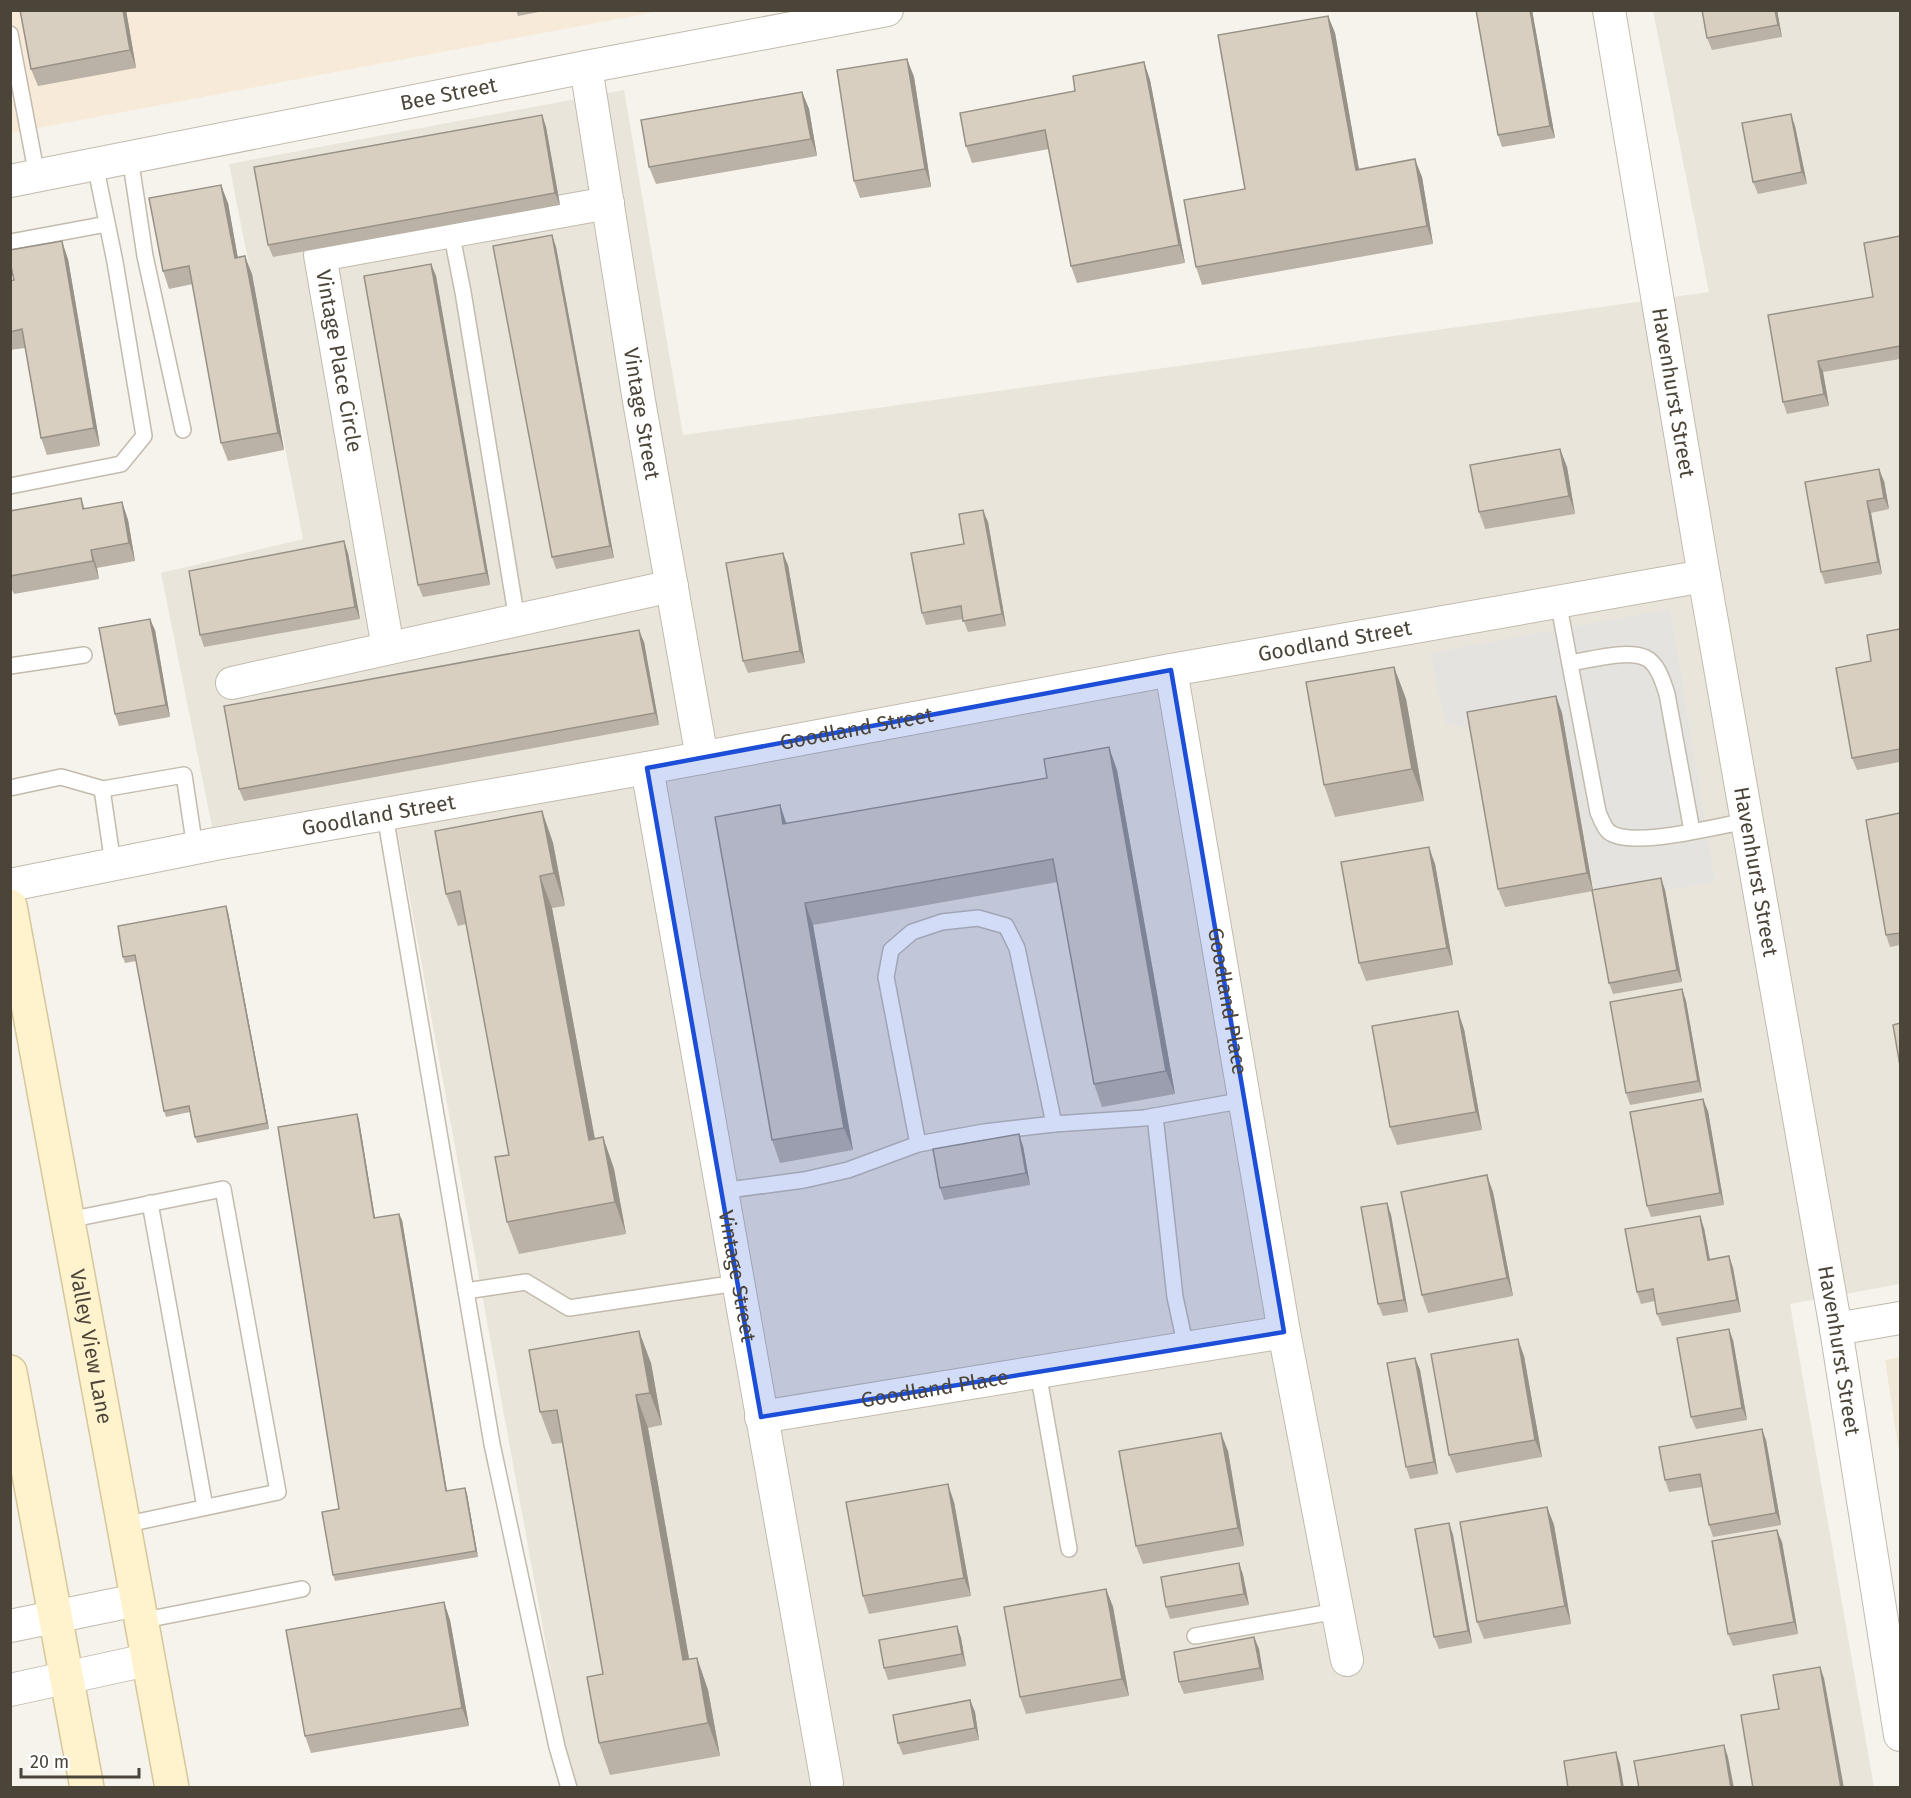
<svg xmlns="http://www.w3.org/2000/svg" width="1911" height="1798" viewBox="0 0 1911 1798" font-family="'Fira Sans',sans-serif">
<rect width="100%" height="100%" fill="#f6f3ec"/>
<!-- residential -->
<polygon fill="#eae5da" points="1653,11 1900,11 1900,1284 1790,1304 1874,1787 572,1787 391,796 212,827 161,573 303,539 229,164 624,90 683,435 1709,292"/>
<!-- commercial -->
<polygon fill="#f7ead8" points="11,11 660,11 11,133"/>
<!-- education -->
<polygon fill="#efe8d6" points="1900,1357 1900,1459 1885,1360"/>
<!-- parking -->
<polygon fill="#e5e3e0" points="1670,609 1715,882 1597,902 1562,714 1473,729 1446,724 1430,653"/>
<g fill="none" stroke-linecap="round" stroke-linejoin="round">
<!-- service casing -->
<g stroke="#c2bbae" stroke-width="18">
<g id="service">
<polyline points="10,34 37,176"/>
<polyline points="130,157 145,256 183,430"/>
<polyline points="451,231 463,292 517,620"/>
<polyline points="10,242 107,224"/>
<polyline points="10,486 121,464 144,436 115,262 95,164"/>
<path d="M1558,601l40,211c3,7 6,16 11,20 23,17 108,-6 138,-11"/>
<path d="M1570,663c20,-3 57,-14 76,-5 12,6 17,24 21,36l25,137"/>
<polyline points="10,666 84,655"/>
<polyline points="10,788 61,777 103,789 184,775 195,848"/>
<polyline points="102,789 113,864"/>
<polyline points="385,815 492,1444 557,1747 569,1788"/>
<polyline points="1155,1116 1175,1297 1186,1348"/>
<polyline points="918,1144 886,977 891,950 912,932 942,922 978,918 1006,926 1017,948 1054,1124"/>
<polyline points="721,1191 804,1180 848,1170 918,1144 984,1132 1054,1124 1144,1118 1245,1100"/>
<polyline points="150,1203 205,1507"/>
<polyline points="68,1220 223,1189 278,1492 123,1525"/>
<polyline points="466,1291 526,1282 569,1308 737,1283"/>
<polyline points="1038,1372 1069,1549"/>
<polyline points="140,1621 302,1589"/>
<polyline points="1195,1636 1337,1611"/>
</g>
</g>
<!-- minor casing -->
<g stroke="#c2bbae" stroke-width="34">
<g id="minor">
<path id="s1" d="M1609,10l95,566 132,753 64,406"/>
<path id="s2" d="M586,67l53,334 63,357"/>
<path id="s3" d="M10,181l576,-114 301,-57"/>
<polyline points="388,648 320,255 608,203"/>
<path id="s4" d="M1171,670l113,662 63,328"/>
<polyline points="232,683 672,586"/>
<path id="s5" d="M647,768l180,1015"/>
<path id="s6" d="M10,885l205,-41 432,-76 524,-98 533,-94"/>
<polyline points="1836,1329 1900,1318"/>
<path id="s7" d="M761,1417l523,-85"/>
<polyline points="10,1626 137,1600"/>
<polyline points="10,1690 147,1660"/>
</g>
</g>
<!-- secondary casing -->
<g stroke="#d6c79b" stroke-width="36">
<g id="secondary">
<path id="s8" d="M10,906l162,882"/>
<polyline points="10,1372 87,1788"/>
</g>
</g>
<!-- service -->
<use href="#service" stroke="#fff" stroke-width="15"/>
<!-- minor -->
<use href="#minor" stroke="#fff" stroke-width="32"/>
<!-- secondary -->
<use href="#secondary" stroke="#fff3cd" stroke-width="33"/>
</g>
<!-- wall -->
<g fill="#bab2a6">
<polygon points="126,10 136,68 38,86 31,69"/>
<polygon points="516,10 549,10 518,16"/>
<polygon points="1532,10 1555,138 1502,147 1498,135"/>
<polygon points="1777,10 1782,37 1712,50 1707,38"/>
<polygon points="1328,16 1335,33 1359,169 1422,177 1433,244 1202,285 1196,267 1245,189"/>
<polygon points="907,59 914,77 931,187 860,198 854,181"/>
<polygon points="1144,62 1150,80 1185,263 1077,283 1071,266 1049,149 972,163 966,146 1075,91"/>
<polygon points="802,92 809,109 817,156 656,184 649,167"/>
<polygon points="542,115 546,127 560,205 273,257 268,245"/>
<polygon points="1795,126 1807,184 1758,194 1753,182"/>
<polygon points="228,203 238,258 252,274 284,450 228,461 221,443 193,284 169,289 163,271"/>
<polygon points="552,235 556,247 614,558 556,569 552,557"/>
<polygon points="1900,236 1900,359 1823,372 1829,406 1787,414 1783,402 1873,297"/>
<polygon points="68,259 100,446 47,455 41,438 25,348 10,350 10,281"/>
<polygon points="431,264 436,276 490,585 423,597 418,585"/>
<polygon points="1560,449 1567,467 1575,514 1485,529 1479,512"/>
<polygon points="1884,481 1889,509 1871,513 1882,574 1825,584 1821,572 1805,482"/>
<polygon points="81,498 85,509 122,502 128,520 135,561 97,568 99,579 14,594 10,586 10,511"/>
<polygon points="988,522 1006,626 968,632 963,619 926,625 922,613 964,544"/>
<polygon points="348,553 360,619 204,647 200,635"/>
<polygon points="788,565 805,663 748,673 743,661"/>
<polygon points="1900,629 1900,762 1857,770 1852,758 1871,661"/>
<polygon points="155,630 170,717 119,726 115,714"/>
<polygon points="644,642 659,725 244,801 239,789"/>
<polygon points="1394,667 1406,699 1424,801 1335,817 1324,785"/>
<polygon points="1556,696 1562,713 1593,890 1661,878 1665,890 1682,982 1613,994 1609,983 1593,891 1505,907 1498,889"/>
<polygon points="1117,770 1175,1094 1102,1107 1094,1084 1058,882 813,925 853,1150 780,1163 772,1140 780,805 786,824"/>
<polygon points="542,811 553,843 565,906 552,908 595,1139 603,1137 614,1169 626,1234 519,1254 507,1222 509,1155 466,924 458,926 446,894"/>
<polygon points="1900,813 1900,945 1890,947 1886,935"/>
<polygon points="1435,864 1453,965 1366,981 1359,963"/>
<polygon points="228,912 269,1129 197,1143 195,1137 190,1112 166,1117 164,1111 136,961 125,963 123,957"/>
<polygon points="1682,989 1686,1001 1702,1092 1630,1105 1626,1093"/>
<polygon points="1464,1029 1482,1130 1397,1145 1390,1127"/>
<polygon points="1708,1111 1724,1205 1651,1217 1647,1206"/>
<polygon points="357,1114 359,1120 375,1218 402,1220 447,1491 465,1488 467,1494 478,1557 335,1581 333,1575 339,1509"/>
<polygon points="1023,1146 1030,1185 944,1200 940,1188"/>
<polygon points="1493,1192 1513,1296 1428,1313 1422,1295"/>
<polygon points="1387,1203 1391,1215 1408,1312 1383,1316 1378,1304"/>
<polygon points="1704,1228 1710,1259 1729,1256 1733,1268 1741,1312 1662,1326 1657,1314 1655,1301 1641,1304 1637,1292"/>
<polygon points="1733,1340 1747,1420 1696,1429 1691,1417"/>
<polygon points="1524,1356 1542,1457 1456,1473 1449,1455"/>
<polygon points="1415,1358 1420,1370 1438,1474 1410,1479 1406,1467"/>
<polygon points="651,1363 662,1425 648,1428 689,1659 697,1658 708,1690 720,1756 610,1775 599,1743 603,1674 562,1443 552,1444 540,1412"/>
<polygon points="1766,1440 1781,1525 1713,1537 1709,1525 1702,1487 1669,1492 1665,1480"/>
<polygon points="1228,1451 1244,1546 1143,1564 1136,1546"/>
<polygon points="954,1502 971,1596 869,1614 863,1596"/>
<polygon points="1547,1507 1554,1525 1571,1624 1484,1639 1477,1622"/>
<polygon points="1449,1523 1453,1535 1472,1643 1439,1649 1434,1637"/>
<polygon points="1782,1542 1798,1634 1733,1646 1728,1634"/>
<polygon points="1239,1563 1243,1575 1249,1605 1170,1619 1166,1607"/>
<polygon points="1106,1589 1113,1607 1129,1696 1026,1714 1020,1697"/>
<polygon points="444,1602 450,1620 469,1726 311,1753 305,1736"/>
<polygon points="957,1626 961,1638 966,1666 888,1680 884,1668"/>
<polygon points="1254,1637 1259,1649 1264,1680 1184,1694 1179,1682"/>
<polygon points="970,1700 975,1712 979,1740 903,1755 898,1743"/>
</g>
<!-- shaded-wall -->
<g fill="#979187">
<polygon points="123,10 126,10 136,68 130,50"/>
<polygon points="1530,10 1532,10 1555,138 1550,126"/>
<polygon points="1775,10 1777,10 1782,37 1778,25"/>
<polygon points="1328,16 1335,33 1362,187 1356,170"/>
<polygon points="907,59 914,77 931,187 925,169"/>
<polygon points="1144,62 1150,80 1185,263 1179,245"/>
<polygon points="802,92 809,109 817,156 811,139"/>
<polygon points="1791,114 1795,126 1807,184 1802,172"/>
<polygon points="542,115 546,127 560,205 555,193"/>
<polygon points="1415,159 1422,177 1433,244 1427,226"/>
<polygon points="221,185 228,203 241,276 235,258"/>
<polygon points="552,235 556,247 614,558 610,546"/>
<polygon points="62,241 68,259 100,446 94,428"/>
<polygon points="245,256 252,274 284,450 278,433"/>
<polygon points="431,264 436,276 490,585 486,573"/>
<polygon points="1818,361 1823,372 1829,406 1824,394"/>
<polygon points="1560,449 1567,467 1575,514 1569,496"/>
<polygon points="1879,469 1884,481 1889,509 1884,498"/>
<polygon points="1867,501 1871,513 1882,574 1878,562"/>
<polygon points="122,502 128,520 135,561 129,543"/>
<polygon points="983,510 988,522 1006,626 1002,614"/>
<polygon points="344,541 348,553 360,619 355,607"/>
<polygon points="91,550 97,568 99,579 93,561"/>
<polygon points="783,553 788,565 805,663 800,651"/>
<polygon points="150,619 155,630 170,717 166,705"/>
<polygon points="639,630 644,642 659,725 655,713"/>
<polygon points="1394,667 1406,699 1424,801 1412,769"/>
<polygon points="1556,696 1562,713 1593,891 1587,873"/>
<polygon points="1109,747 1117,770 1175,1094 1166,1071"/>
<polygon points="780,805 788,828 783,824"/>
<polygon points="542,811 553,843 565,906 554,873"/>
<polygon points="1429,847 1435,864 1453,965 1447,948"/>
<polygon points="540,876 552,908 601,1172 589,1140"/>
<polygon points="1661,878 1665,890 1682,982 1677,970"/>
<polygon points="805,903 813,925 853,1150 844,1128"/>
<polygon points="226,906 228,912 269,1129 267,1123"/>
<polygon points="1682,989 1686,1001 1702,1092 1698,1081"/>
<polygon points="1458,1011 1464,1029 1482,1130 1476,1112"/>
<polygon points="1703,1099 1708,1111 1724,1205 1720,1193"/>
<polygon points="357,1114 359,1120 376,1224 374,1218"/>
<polygon points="1019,1134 1023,1146 1030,1185 1026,1173"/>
<polygon points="603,1137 614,1169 626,1234 615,1202"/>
<polygon points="1487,1175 1493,1192 1513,1296 1507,1278"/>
<polygon points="1387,1203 1391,1215 1408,1312 1404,1300"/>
<polygon points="399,1214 402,1220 448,1497 446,1491"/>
<polygon points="1700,1216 1704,1228 1712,1271 1708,1260"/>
<polygon points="1729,1256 1733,1268 1741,1312 1737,1300"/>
<polygon points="1729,1329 1733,1340 1747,1420 1742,1408"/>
<polygon points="639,1331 651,1363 662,1425 650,1393"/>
<polygon points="1518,1339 1524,1356 1542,1457 1535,1440"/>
<polygon points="1415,1358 1420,1370 1438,1474 1434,1462"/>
<polygon points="636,1395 648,1428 695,1692 683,1660"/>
<polygon points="1762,1429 1766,1440 1781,1525 1776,1513"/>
<polygon points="1221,1433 1228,1451 1244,1546 1238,1528"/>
<polygon points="948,1484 954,1502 971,1596 964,1578"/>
<polygon points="465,1488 467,1494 478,1557 476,1551"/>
<polygon points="1547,1507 1554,1525 1571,1624 1565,1606"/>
<polygon points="1449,1523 1453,1535 1472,1643 1468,1631"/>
<polygon points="1777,1530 1782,1542 1798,1634 1794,1622"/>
<polygon points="1239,1563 1243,1575 1249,1605 1244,1594"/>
<polygon points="1106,1589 1113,1607 1129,1696 1122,1679"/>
<polygon points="444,1602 450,1620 469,1726 462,1708"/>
<polygon points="957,1626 961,1638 966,1666 962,1654"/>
<polygon points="1254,1637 1259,1649 1264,1680 1260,1668"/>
<polygon points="697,1658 708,1690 720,1756 708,1723"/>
<polygon points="1820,1667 1824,1678 1844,1788 1841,1788"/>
<polygon points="970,1700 975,1712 979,1740 975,1728"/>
<polygon points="1724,1745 1728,1757 1734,1788 1731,1788"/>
<polygon points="1616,1752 1620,1764 1624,1788 1622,1788"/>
</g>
<!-- building -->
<g fill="#d8cfc1" stroke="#979187" stroke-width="1.5">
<polygon points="20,10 123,10 130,50 31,69"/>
<polygon points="1476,10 1530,10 1550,126 1498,135"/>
<polygon points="1702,10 1775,10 1778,25 1707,38"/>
<polygon points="1328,16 1356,170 1415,159 1427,226 1196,267 1184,200 1245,189 1218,35"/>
<polygon points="907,59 925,169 854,181 837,70"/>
<polygon points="1144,62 1179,245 1071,266 1045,130 966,146 960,113 1075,91 1073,76"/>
<polygon points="802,92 811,139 649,167 641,120"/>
<polygon points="1791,114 1802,172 1753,182 1742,123"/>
<polygon points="542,115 555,193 268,245 254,167"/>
<polygon points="221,185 235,258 245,256 278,433 221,443 189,266 163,271 149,198"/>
<polygon points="552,235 610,546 552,557 493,246"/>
<polygon points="1900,236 1900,346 1818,361 1824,394 1783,402 1768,315 1873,297 1864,243"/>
<polygon points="62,241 94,428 41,438 22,329 10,332 10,281 14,280 10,262 10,250"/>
<polygon points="431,264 486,573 418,585 364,276"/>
<polygon points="1560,449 1569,496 1479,512 1470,465"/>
<polygon points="1879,469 1884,498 1867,501 1878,562 1821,572 1805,482"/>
<polygon points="81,498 83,509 122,502 129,543 91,550 93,561 10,576 10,511"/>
<polygon points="983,510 1002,614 963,621 961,606 922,613 911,553 964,544 959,514"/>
<polygon points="344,541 355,607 200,635 189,571"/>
<polygon points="783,553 800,651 743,661 726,563"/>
<polygon points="150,619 166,705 115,714 99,628"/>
<polygon points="1900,629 1900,749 1852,758 1836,668 1871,661 1867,635"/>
<polygon points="639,630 655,713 239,789 224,706"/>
<polygon points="1394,667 1412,769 1324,785 1306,682"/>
<polygon points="1556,696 1587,873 1498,889 1467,712"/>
<polygon points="1109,747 1166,1071 1094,1084 1053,859 805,903 844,1128 772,1140 715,817 780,805 783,824 1047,778 1044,759"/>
<polygon points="542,811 554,873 540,876 589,1140 603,1137 615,1202 507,1222 495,1157 509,1155 460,891 446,894 435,831"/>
<polygon points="1900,813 1900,933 1886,935 1866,820"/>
<polygon points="1429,847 1447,948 1359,963 1341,862"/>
<polygon points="1661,878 1677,970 1609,983 1592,890"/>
<polygon points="226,906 267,1123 195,1137 189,1106 164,1111 135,955 123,957 118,926"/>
<polygon points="1682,989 1698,1081 1626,1093 1610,1002"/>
<polygon points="1458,1011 1476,1112 1390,1127 1372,1026"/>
<polygon points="1900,1023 1900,1066 1893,1025"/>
<polygon points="1703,1099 1720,1193 1647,1206 1630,1112"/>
<polygon points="357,1114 374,1218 399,1214 446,1491 465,1488 476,1551 333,1575 322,1512 339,1509 278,1127"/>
<polygon points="1019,1134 1026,1173 940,1188 933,1149"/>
<polygon points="1487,1175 1507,1278 1422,1295 1401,1192"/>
<polygon points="1387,1203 1404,1300 1378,1304 1361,1207"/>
<polygon points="1700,1216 1708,1260 1729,1256 1737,1300 1657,1314 1653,1289 1637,1292 1625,1229"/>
<polygon points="1729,1329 1742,1408 1691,1417 1677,1338"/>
<polygon points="639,1331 650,1393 636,1395 683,1660 697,1658 708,1723 599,1743 587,1677 603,1674 557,1410 540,1412 529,1350"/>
<polygon points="1518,1339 1535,1440 1449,1455 1431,1354"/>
<polygon points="1415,1358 1434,1462 1406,1467 1387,1363"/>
<polygon points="1762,1429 1776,1513 1709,1525 1700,1474 1665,1480 1659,1447"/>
<polygon points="1221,1433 1238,1528 1136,1546 1119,1451"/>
<polygon points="948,1484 964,1578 863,1596 846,1502"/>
<polygon points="1547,1507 1565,1606 1477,1622 1460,1522"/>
<polygon points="1449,1523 1468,1631 1434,1637 1415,1529"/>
<polygon points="1777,1530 1794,1622 1728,1634 1712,1541"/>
<polygon points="1239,1563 1244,1594 1166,1607 1161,1577"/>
<polygon points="1106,1589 1122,1679 1020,1697 1004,1607"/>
<polygon points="444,1602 462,1708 305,1736 286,1630"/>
<polygon points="957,1626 962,1654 884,1668 879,1640"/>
<polygon points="1254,1637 1260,1668 1179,1682 1174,1652"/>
<polygon points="1820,1667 1841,1788 1753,1788 1741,1715 1779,1709 1773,1675"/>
<polygon points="970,1700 975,1728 898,1743 893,1715"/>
<polygon points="1724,1745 1731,1788 1639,1788 1634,1761"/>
<polygon points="1616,1752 1622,1788 1568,1788 1564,1761"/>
</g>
<!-- marked area -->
<path fill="#1d4ed8" fill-opacity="0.2" stroke="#1d4ed8" stroke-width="4.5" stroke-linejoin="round" d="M1171,670l113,662 -523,85 -114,-649z"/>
<g text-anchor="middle" stroke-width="4.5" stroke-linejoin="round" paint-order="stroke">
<!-- street labels -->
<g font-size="21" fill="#4b4439" stroke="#fff">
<text dy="7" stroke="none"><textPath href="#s3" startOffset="447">Bee Street</textPath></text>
<text transform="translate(339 361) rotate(80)" y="7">Vintage Place Circle</text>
<text dy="7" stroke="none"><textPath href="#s1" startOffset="388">Havenhurst Street</textPath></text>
<text dy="7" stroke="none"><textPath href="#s2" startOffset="351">Vintage Street</textPath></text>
<text dy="7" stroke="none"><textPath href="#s6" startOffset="1347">Goodland Street</textPath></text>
<text dy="7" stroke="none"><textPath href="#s6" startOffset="861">Goodland Street</textPath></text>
<text dy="7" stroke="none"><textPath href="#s6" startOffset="375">Goodland Street</textPath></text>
<text dy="7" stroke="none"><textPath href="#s1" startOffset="874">Havenhurst Street</textPath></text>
<text dy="7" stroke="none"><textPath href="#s4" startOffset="336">Goodland Place</textPath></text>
<text dy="7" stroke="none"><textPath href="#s5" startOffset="516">Vintage Street</textPath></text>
<text dy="7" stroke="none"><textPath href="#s8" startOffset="448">Valley View Lane</textPath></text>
<text dy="7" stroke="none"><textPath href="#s1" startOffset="1360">Havenhurst Street</textPath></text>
<text dy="7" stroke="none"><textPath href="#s7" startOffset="176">Goodland Place</textPath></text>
</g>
</g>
<!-- border -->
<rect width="1911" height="1798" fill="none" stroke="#4b4439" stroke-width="24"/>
<!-- scale -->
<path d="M21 1768v9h118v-9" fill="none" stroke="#4b4439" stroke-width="3"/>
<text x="30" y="1768" font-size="18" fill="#4b4439" stroke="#ffffff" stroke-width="4.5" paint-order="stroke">20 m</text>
</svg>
